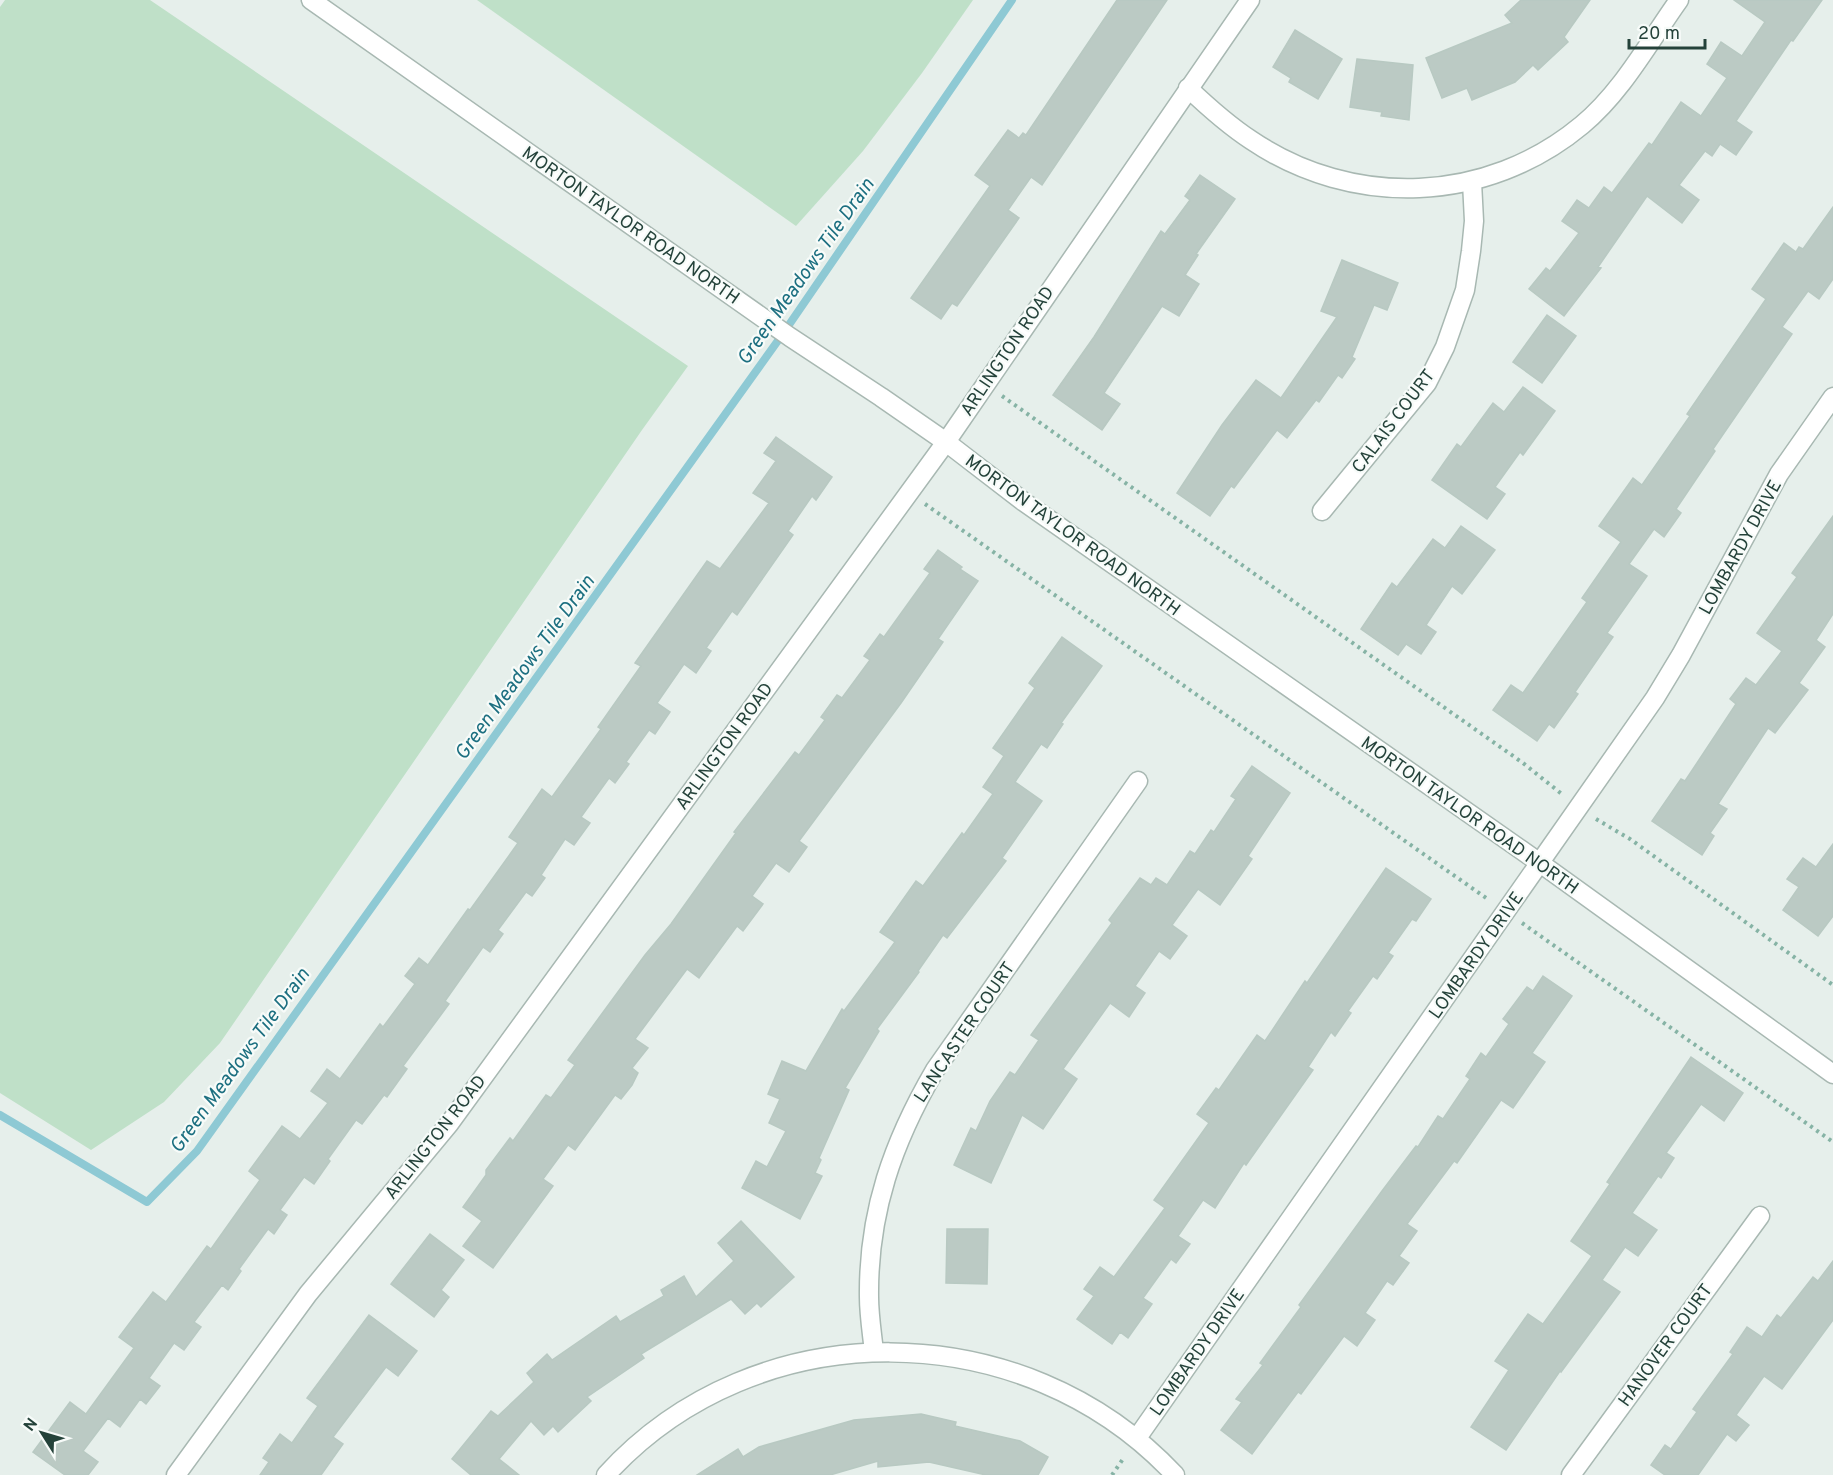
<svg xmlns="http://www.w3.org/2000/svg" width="1833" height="1475" viewBox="0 0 1833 1475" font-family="Overpass,sans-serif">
<rect width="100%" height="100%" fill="#e6efeb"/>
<!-- green -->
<g fill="#bfe0c8">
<polygon points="5,0 150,0 688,366 642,430 220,1043 164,1102 91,1150 0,1093 0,7"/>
<polygon points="477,0 973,0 922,73 863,151 796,226"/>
</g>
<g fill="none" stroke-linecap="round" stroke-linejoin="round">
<!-- stream -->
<polyline stroke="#8ec9d4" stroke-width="8" points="0,1115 147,1202 197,1151 782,335 1012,0"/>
</g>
<!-- building -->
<g fill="#bbcac4" stroke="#b8c9c2" stroke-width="1.5">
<polygon points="1117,0 1167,0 1042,185 1031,177 1008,210 1019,218 957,306 952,303 941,319 911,298 990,186 975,175 1008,130 1019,138 1023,133 1026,135"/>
<polygon points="1521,0 1590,0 1564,37 1568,42 1538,70 1533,65 1515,82 1472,100 1467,88 1442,98 1426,58 1512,23 1505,15"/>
<polygon points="1734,0 1822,0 1793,41 1791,40 1736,121 1752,132 1736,155 1720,144 1712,156 1705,151 1679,185 1699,200 1682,223 1647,196 1598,267 1601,268 1564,316 1529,289 1546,268 1550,271 1579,233 1562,221 1577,200 1589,208 1604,187 1612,193 1649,143 1652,145 1681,102 1701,116 1727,78 1707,64 1721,42 1742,56 1765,22"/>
<polygon points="1295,30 1342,59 1318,99 1289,82 1291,78 1273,67"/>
<polygon points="1357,59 1413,65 1409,120 1381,116 1382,112 1350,107"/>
<polygon points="1200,175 1235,199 1196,254 1198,255 1185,275 1199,284 1179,316 1162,306 1104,393 1120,404 1102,430 1053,395 1094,337 1161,231 1165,234 1190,200 1185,196"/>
<polygon points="1833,207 1833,279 1819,299 1808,291 1782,327 1792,334 1713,449 1715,451 1676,509 1681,513 1664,537 1654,529 1629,564 1647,576 1607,633 1613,637 1575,692 1578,694 1554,728 1549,724 1537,741 1493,710 1511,685 1523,693 1587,602 1582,598 1621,542 1599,526 1633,478 1642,485 1690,416 1687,414 1766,299 1752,289 1784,243 1796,252 1799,247 1803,249"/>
<polygon points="1342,260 1398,283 1387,310 1374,305 1352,357 1355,359 1342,378 1338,375 1319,402 1316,400 1287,438 1277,430 1234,488 1231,486 1210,516 1177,493 1222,425 1256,380 1281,398 1337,317 1321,311"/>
<polygon points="1547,315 1576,336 1542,383 1513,362"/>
<polygon points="1523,387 1555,411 1523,455 1520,452 1495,487 1505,494 1487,519 1432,480 1457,444 1461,447 1493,403 1504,412"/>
<polygon points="776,437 832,477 816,500 812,496 788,531 793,535 737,615 732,611 706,648 711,651 696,673 684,664 657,703 670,712 655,734 649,730 626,762 629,764 615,783 609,778 581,817 590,823 574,845 565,839 541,875 545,878 532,896 526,892 498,930 503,934 490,952 483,947 445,1001 449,1004 403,1066 407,1069 387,1097 384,1095 362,1124 356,1120 328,1159 330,1161 314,1184 304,1177 280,1210 287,1215 274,1234 268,1229 239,1269 241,1271 228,1290 222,1285 194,1322 201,1327 184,1350 174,1343 149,1378 160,1386 146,1404 140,1399 120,1427 108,1418 83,1451 98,1462 88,1475 65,1475 33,1452 70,1402 86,1414 134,1348 119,1337 153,1292 166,1302 207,1246 211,1249 260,1180 249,1171 282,1126 300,1139 328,1103 311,1091 327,1069 340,1079 380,1024 383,1027 415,984 405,976 419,958 428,965 468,909 470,910 518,843 509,837 542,789 552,797 601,729 598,727 641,666 635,663 707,561 720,569 769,503 753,493 776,461 764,453"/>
<polygon points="1833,516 1833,614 1816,640 1825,647 1799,683 1808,690 1775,733 1768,728 1718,804 1727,809 1710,833 1714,836 1702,855 1652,821 1681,779 1685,781 1736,704 1730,699 1746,678 1756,685 1782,651 1757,633 1797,577 1792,573"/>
<polygon points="1461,526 1495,550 1462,594 1452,586 1426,625 1436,632 1421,654 1406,644 1398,655 1361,629 1392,583 1397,587 1433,539 1445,548"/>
<polygon points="938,550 962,567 960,569 978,581 938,639 943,642 901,703 799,841 807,847 789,872 776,863 752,896 763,904 743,931 737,926 699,978 687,969 635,1039 648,1048 632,1068 638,1073 632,1085 621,1099 615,1095 575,1150 568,1145 543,1179 553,1186 493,1268 463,1246 482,1221 463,1207 486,1175 486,1170 510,1138 513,1141 546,1095 551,1098 575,1065 568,1060 645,955 671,924 736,833 734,832 795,752 799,755 825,720 821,717 837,695 842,698 870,660 864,656 880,634 884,637 930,573 924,569"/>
<polygon points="1062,637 1102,666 1061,723 1063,724 1047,748 1041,744 1015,782 1042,801 1002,858 1006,861 947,938 943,935 918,971 919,972 877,1029 879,1031 845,1088 849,1090 819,1158 821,1160 815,1173 822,1176 800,1219 742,1188 756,1161 767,1167 786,1131 769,1123 780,1099 768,1094 782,1061 806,1071 842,1009 844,1011 895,942 880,932 916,881 923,886 962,833 964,835 993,794 983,787 1004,756 993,748 1035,688 1029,683"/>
<polygon points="1252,766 1290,793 1248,856 1252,859 1220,905 1198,889 1172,925 1187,936 1170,959 1159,951 1135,986 1145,993 1129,1017 1110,1003 1063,1069 1077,1079 1043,1129 1022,1115 991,1183 954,1165 971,1128 976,1131 990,1101 1010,1072 1015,1075 1039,1040 1031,1035 1112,923 1109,920 1140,878 1151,885 1156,878 1167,885 1190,851 1195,854 1211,830 1214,832 1236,799 1231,796"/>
<polygon points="1833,844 1833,916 1818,936 1783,910 1799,887 1787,879 1803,858 1816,867"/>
<polygon points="1386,868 1431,899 1416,921 1412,919 1388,953 1393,956 1377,979 1373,976 1348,1011 1351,1013 1335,1036 1331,1032 1308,1067 1313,1070 1246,1165 1244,1163 1215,1208 1203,1200 1178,1236 1190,1244 1176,1263 1171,1259 1143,1298 1152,1304 1128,1338 1120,1332 1112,1344 1077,1319 1094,1296 1084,1289 1100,1267 1114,1277 1165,1208 1154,1200 1209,1123 1197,1114 1216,1088 1219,1090 1257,1035 1265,1041 1305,981 1307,983"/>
<polygon points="1543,976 1572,996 1532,1053 1545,1062 1513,1108 1501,1100 1457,1163 1454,1161 1407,1224 1417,1231 1399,1256 1409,1263 1393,1285 1387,1281 1365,1313 1375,1320 1357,1346 1344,1336 1301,1394 1298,1392 1252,1454 1221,1430 1242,1402 1236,1399 1263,1365 1260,1363 1301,1307 1299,1305 1382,1191 1416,1146 1418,1147 1438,1116 1443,1119 1470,1079 1466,1076 1481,1053 1486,1057 1509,1024 1503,1019 1527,987 1533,991"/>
<polygon points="1691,1057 1743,1093 1724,1121 1701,1104 1666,1153 1674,1158 1661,1178 1658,1176 1632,1213 1657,1230 1638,1256 1625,1247 1602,1280 1620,1292 1561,1372 1560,1371 1506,1450 1471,1427 1509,1370 1495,1361 1528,1314 1543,1324 1592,1256 1571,1241 1610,1184 1607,1182"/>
<polygon points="741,1221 794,1277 761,1307 757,1303 745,1314 731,1299 641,1354 644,1358 587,1397 591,1401 558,1432 553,1426 544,1435 531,1421 499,1459 519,1475 471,1475 452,1459 491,1411 498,1416 534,1382 527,1373 547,1354 552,1360 616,1316 620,1322 664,1296 661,1290 684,1276 696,1297 734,1261 718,1243"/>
<polygon points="947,1229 988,1229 987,1284 946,1283"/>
<polygon points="430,1234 464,1260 441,1290 449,1297 434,1317 391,1284"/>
<polygon points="1833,1261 1833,1320 1782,1389 1764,1376 1736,1415 1749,1425 1736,1441 1727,1434 1698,1475 1665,1475 1651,1465 1665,1445 1671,1449 1697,1412 1693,1409 1733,1354 1730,1352 1747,1327 1762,1337 1777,1315 1781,1318 1813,1277 1818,1281"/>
<polygon points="369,1315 417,1351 398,1376 386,1367 333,1437 343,1444 321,1475 260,1475 269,1462 263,1458 280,1434 292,1443 318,1406 307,1398"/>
<polygon points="921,1414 956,1422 955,1426 1020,1441 1048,1457 1038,1475 986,1475 929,1462 878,1467 878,1461 830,1475 697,1475 738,1449 743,1457 759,1447 854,1420"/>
</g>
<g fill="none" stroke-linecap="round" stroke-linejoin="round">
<!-- minor casing -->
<g stroke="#a8b8b2" stroke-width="21">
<g id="minor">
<polyline points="311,0 790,337 881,397 946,442 1024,502 1540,863 1833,1074"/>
<path d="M1188,88c20,19 40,37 63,52 102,69 236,64 331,-15 40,-33 67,-83 97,-125"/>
<polyline points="1322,511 1427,383 1445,347 1465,290 1471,251 1474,221 1472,182"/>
<path d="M874,1352c-2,-19 -5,-37 -5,-55 -1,-85 24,-155 66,-227l203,-289"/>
<polyline points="1137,1438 1655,698 1681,655 1779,474 1833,397"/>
<polyline points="176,1475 308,1294 449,1124 946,442 1250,0"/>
<path d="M606,1475c150,-165 418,-162 569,0"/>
<polyline points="1571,1475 1760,1216"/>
</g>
</g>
<!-- path -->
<g stroke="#86b3a5" stroke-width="4" stroke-dasharray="3 4.5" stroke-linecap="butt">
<polyline points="1002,396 1523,763 1563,795"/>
<polyline points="925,504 1489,900"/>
<polyline points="1596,819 1630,839 1833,985"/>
<polyline points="1522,923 1833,1142"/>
<polyline points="1112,1475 1123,1459"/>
</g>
<!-- minor -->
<use href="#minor" stroke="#fff" stroke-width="18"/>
</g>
<g text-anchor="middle" stroke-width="4.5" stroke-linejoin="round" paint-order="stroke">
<!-- street labels -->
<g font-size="18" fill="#24423a" stroke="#f7fbf9">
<text transform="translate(631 225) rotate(35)" y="6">MORTON TAYLOR ROAD NORTH</text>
<text transform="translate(1007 351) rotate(-56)" y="6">ARLINGTON ROAD</text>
<text transform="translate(1393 421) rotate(-53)" y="6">CALAIS COURT</text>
<text transform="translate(1073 535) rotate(36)" y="6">MORTON TAYLOR ROAD NORTH</text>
<text transform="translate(1740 547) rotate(-61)" y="6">LOMBARDY DRIVE</text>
<text transform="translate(724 746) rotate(-54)" y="6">ARLINGTON ROAD</text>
<text transform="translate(1470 815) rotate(35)" y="6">MORTON TAYLOR ROAD NORTH</text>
<text transform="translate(1476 955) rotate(-55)" y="6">LOMBARDY DRIVE</text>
<text transform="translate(964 1032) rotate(-56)" y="6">LANCASTER COURT</text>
<text transform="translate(435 1137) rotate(-52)" y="6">ARLINGTON ROAD</text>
<text transform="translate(1665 1345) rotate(-54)" y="6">HANOVER COURT</text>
<text transform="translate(1197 1352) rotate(-55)" y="6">LOMBARDY DRIVE</text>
</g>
<!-- water labels -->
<g font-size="20" font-style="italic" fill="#1c6f80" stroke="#f7fbf9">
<text transform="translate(805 271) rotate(-55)" y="7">Green Meadows Tile Drain</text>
<text transform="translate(524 667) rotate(-54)" y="7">Green Meadows Tile Drain</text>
<text transform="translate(239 1060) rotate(-54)" y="7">Green Meadows Tile Drain</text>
</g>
</g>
<!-- north arrow -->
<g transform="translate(42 1433) rotate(307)" stroke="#f7fbf9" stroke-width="4.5" paint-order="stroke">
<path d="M0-4.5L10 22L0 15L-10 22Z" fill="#24423a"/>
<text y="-9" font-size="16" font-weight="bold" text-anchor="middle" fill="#24423a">N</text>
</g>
<!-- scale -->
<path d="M1629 39v9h76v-9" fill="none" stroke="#24423a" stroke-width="3"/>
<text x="1638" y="39" font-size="18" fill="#24423a" stroke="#f7fbf9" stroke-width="4.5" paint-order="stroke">20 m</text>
</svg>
